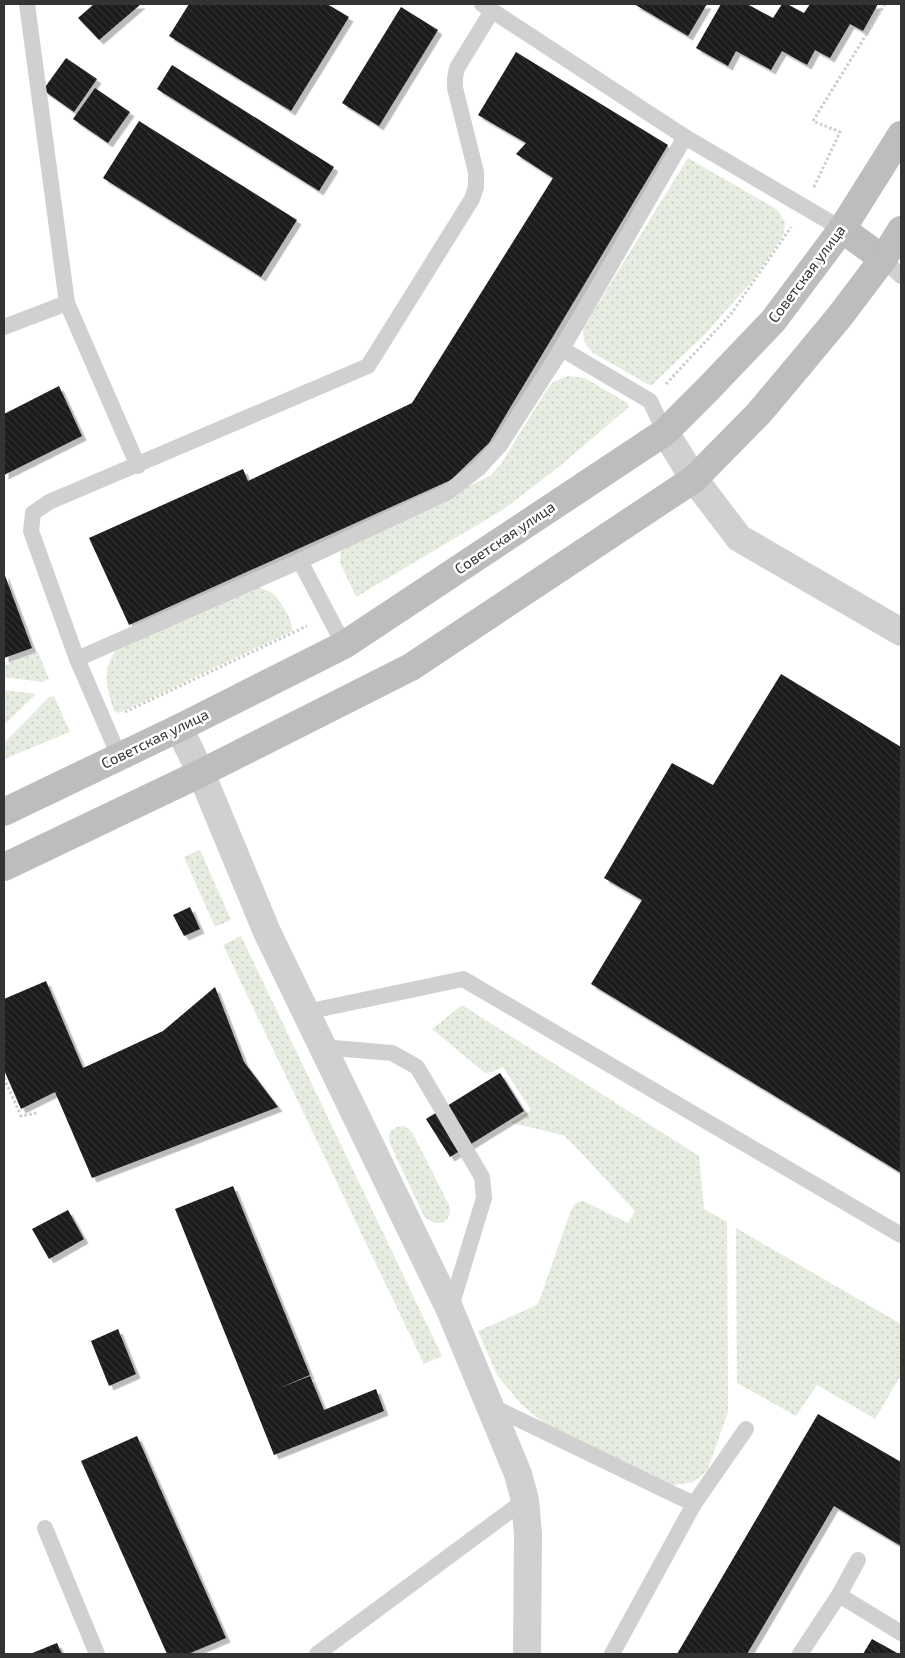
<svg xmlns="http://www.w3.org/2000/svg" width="905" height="1658" viewBox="0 0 905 1658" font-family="'Exo 2',sans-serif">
<defs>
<pattern id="grass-dots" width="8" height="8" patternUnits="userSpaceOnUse" patternTransform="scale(1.25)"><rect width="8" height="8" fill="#e6ecdf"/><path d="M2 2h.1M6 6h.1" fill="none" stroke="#c6cbc0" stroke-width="1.8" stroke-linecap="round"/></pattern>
<pattern id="building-back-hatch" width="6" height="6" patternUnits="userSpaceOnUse" patternTransform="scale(1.25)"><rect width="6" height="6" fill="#1a1a1a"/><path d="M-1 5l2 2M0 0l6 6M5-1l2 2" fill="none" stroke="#333"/></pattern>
<filter id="shadow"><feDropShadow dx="4.5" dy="4.5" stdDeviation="0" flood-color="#0004"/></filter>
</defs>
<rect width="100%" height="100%" fill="#fff"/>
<!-- grass -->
<g fill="url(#grass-dots)">
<polygon points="688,158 778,210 785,223 783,236 752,281 706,333 651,386 593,353 584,342 583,328"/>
<polygon points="568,376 585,378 627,403 629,407 561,465 504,509 356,597 340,562 341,552 348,544 490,476 501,464 544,394 553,382"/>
<path d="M257,587c5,2 11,3 15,6 8,7 22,28 20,38l-173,82 -5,-2c-8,-25 -13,-43 5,-65z"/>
<polygon points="38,652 49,679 42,682 4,677 4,665"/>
<polygon points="4,690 36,694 4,725"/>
<polygon points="54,696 70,732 4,759 4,743 48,698"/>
<polygon points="200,850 231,920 215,927 184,857"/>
<polygon points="241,936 442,1356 424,1364 223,945"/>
<polygon points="462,1005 699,1156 704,1209 727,1222 728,1412 707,1471 693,1482 675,1485 664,1482 544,1423 521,1404 497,1375 478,1331 537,1305 541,1296 571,1210 576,1203 583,1201 628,1223 635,1211 572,1143 564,1136 555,1133 511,1123 531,1110 503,1067 492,1072 485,1073 432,1029"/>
<path d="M403,1126l6,3 4,5 36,71c5,18 -13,24 -25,11l-34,-72c-3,-11 1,-17 13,-18z"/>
<polygon points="736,1228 901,1324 901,1375 875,1419 817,1385 796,1416 737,1383"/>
</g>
<!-- building -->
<g fill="url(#building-back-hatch)" filter="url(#shadow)">
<polygon points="94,4 141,4 99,40 78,18"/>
<polygon points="189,4 327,4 349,17 291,111 169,36"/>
<polygon points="634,4 707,4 688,36"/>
<polygon points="721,4 747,4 773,18 782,4 787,4 804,13 810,4 878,4 863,31 850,24 830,58 815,50 807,65 782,51 771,70 736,51 728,66 696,48"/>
<polygon points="401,7 438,30 379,126 342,103"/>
<polygon points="516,52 668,145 489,443 451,480 129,625 89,538 243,469 248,481 412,403 553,178 516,154 526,143 478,115"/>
<polygon points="66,58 97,79 74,112 43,90"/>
<polygon points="172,65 334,167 319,191 157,89"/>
<polygon points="95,88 130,112 108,143 73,119"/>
<polygon points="139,121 297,220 261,277 103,178"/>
<polygon points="59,386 82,436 4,475 4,414"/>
<polygon points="4,573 32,648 4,658"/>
<polygon points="781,674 901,747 901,1173 591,984 642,900 604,878 672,763 713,785"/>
<polygon points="190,907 200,929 184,936 173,915"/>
<polygon points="46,981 83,1068 163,1031 215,987 244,1062 278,1107 92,1178 55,1092 21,1109 4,1070 4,1007 5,1006 4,999"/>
<polygon points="500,1073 524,1111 450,1157 426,1119"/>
<polygon points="233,1186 310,1375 277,1389 310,1376 324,1410 376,1389 384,1411 274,1455 175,1209"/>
<polygon points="68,1210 84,1239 49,1259 32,1229"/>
<polygon points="118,1329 136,1374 109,1386 91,1341"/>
<polygon points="818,1414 901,1462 901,1546 834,1506 747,1654 677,1654"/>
<polygon points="137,1436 226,1638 188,1654 167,1654 81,1461"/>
<polygon points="872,1639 899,1654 863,1654"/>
<polygon points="57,1643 62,1654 30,1654"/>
</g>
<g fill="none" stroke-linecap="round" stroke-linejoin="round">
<!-- path -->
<g stroke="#cdcdcd" stroke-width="3" stroke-dasharray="2.5 2.5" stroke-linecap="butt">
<polyline points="814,187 840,132 813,121 885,4"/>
<polyline points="666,384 731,314 791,227"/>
<polyline points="125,712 307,626"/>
<polyline points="4,1078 21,1116 37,1113"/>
</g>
<!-- service -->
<g stroke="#d0d0d0" stroke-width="16">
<polyline points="27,4 67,303"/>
<polyline points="482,4 685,137 842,229"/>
<polyline points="883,259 901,276"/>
<polyline points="4,327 67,303 138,466"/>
<polyline points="562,349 650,401 665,432"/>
<polyline points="300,561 344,645"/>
<polyline points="77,659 300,561 448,492 478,469 500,445 562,349 685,137"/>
<polyline points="119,756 77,659 31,531 33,513 49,502 368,366 472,199 476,187 476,172 455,88 455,78 457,68 492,11"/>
<polyline points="306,1012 463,979 901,1235"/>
<polyline points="322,1047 392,1053 417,1067 482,1177 484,1198 450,1310"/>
<polyline points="491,1406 694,1504 746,1429"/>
<polyline points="45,1528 97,1654"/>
<polyline points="839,1595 901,1633"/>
<polyline points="317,1654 525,1500"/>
<polyline points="612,1654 694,1504"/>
<polyline points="800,1654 839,1595 858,1560"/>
</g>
<!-- minor -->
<g stroke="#d0d0d0" stroke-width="28">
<polyline points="665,432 694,479 739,538 901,632"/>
<polyline points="179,728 201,773 267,932 450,1310 518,1474 525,1500 528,1534 527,1654"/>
</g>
<!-- secondary -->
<g stroke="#bdbdbd" stroke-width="28">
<polyline points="842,229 883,259"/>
<polyline points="4,812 179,728 344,645 665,432 708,389 773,321 842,229 901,135"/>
<polyline points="4,867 201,773 411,667 694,479 759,413 801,363 840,316 883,259 901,230"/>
</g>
</g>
<g text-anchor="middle" stroke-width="5" stroke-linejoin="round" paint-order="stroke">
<!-- street labels -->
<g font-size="15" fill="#333" stroke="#fff">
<text transform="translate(807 274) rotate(-53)" y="5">Советская улица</text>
<text transform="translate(505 538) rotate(-34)" y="5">Советская улица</text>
<text transform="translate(155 739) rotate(-26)" y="5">Советская улица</text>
</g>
</g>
<!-- border -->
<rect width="905" height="1658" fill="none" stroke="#333333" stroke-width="10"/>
</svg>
